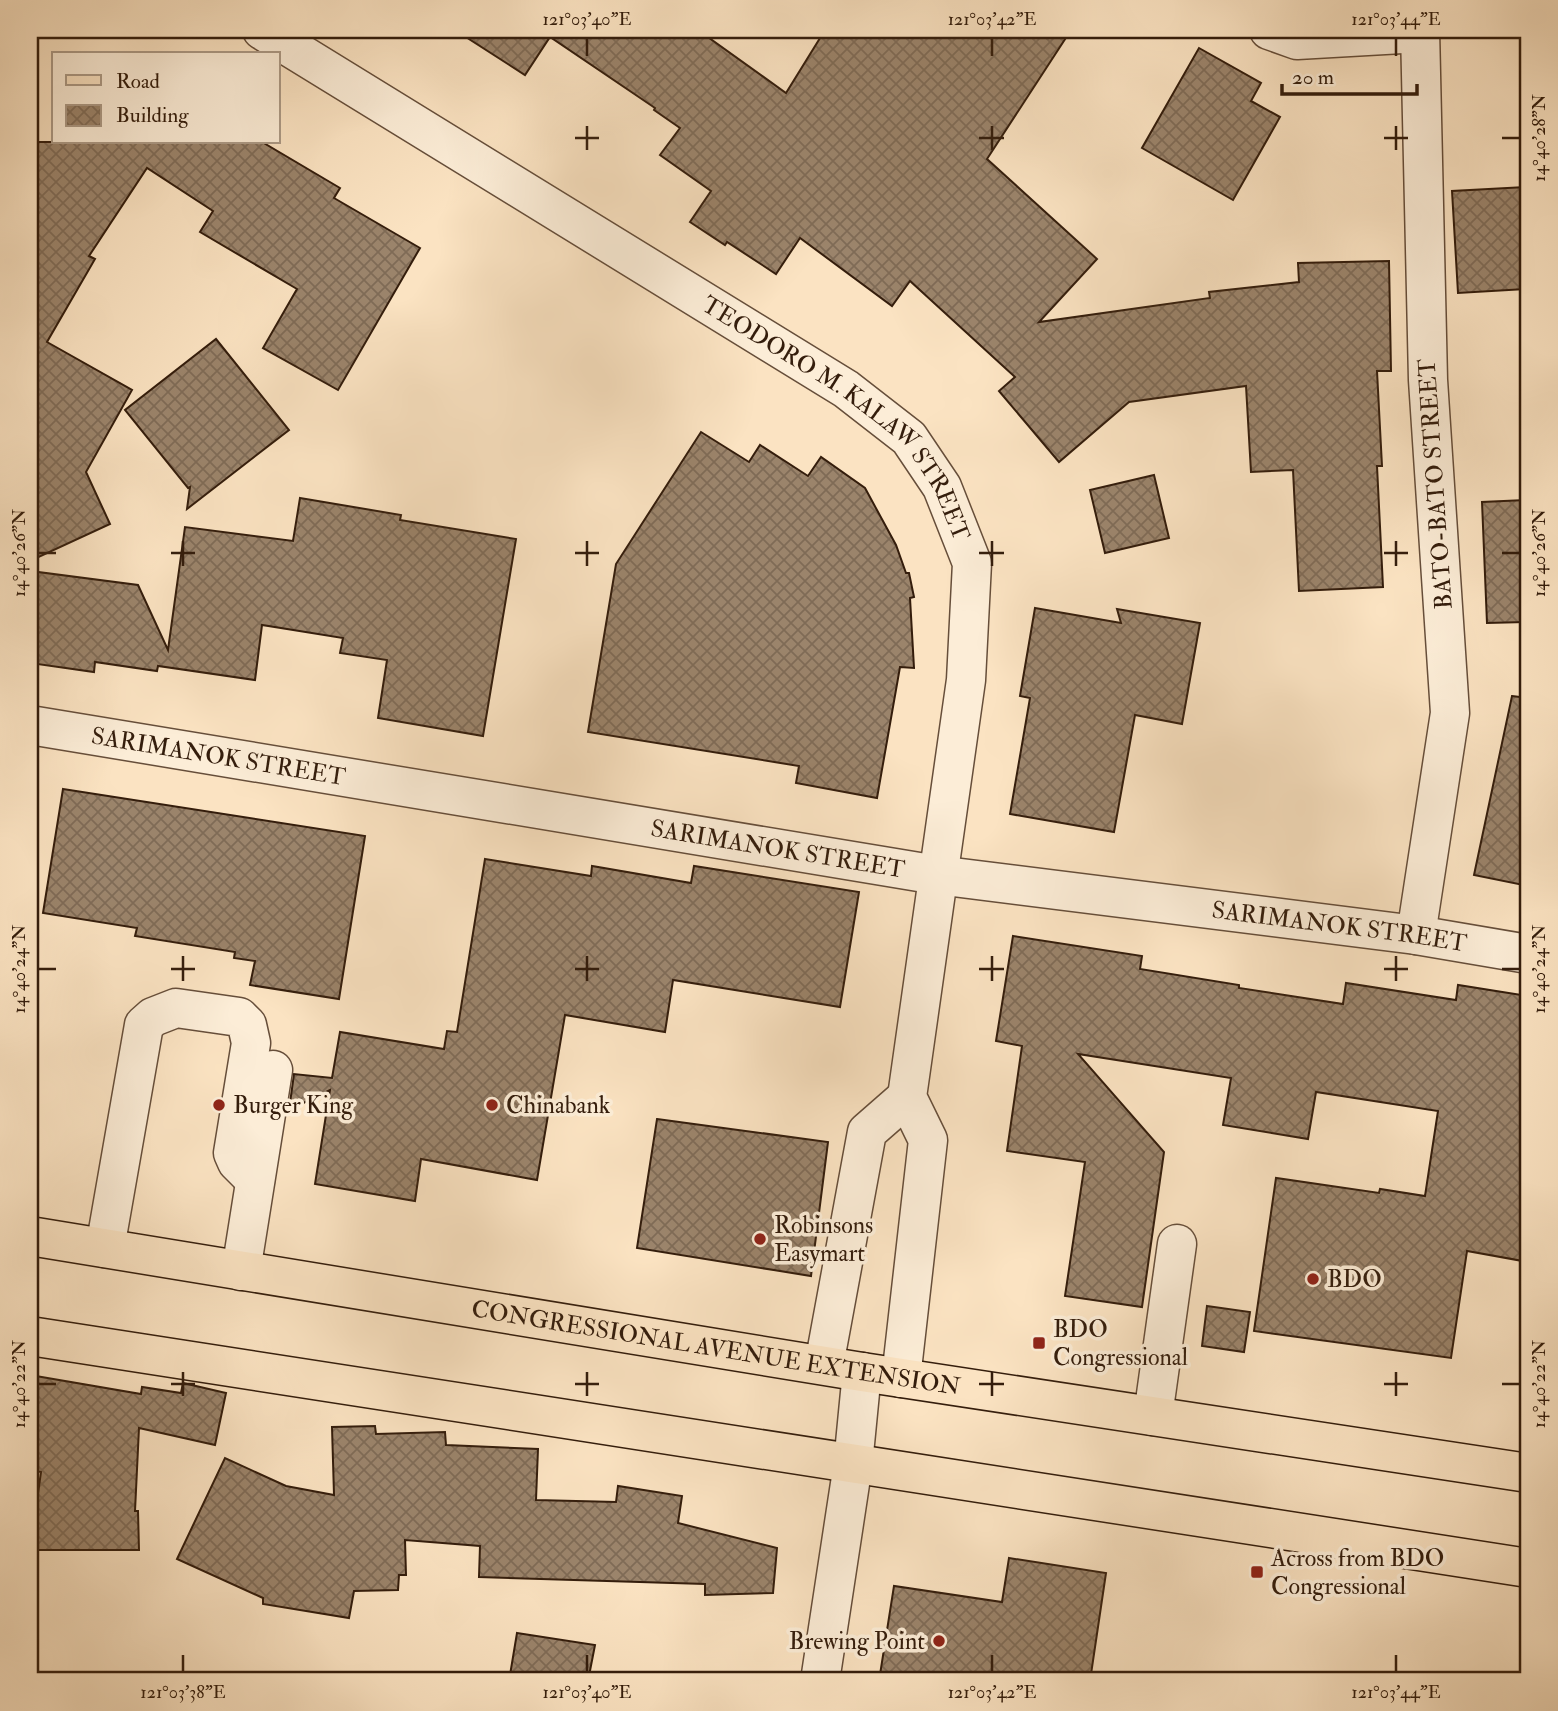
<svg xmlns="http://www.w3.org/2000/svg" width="1558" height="1711" viewBox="0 0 1558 1711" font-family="'IM FELL Double Pica',serif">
<defs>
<pattern id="building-cross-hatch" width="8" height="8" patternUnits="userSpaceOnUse" patternTransform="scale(1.75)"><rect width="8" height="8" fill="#9b846b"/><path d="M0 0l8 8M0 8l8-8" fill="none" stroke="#7f6b56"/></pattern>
</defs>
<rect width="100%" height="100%" fill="#fbe3c2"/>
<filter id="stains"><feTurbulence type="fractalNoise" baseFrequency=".00286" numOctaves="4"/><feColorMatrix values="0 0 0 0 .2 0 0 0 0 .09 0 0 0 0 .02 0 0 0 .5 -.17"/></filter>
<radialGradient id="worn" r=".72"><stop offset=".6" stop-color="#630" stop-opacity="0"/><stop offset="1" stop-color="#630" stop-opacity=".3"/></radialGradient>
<!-- building -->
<g fill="url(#building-cross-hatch)" stroke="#341d0c" stroke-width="2">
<polygon points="455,30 698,30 786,93 825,30 1071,30 987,159 1097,259 1039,322 1210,298 1209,292 1299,282 1298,263 1389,261 1391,371 1377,371 1382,466 1377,466 1383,587 1299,591 1293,470 1251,472 1246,386 1129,402 1059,462 999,391 1015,377 910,281 892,306 800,238 776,274 727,242 725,245 690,222 711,191 660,155 680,128 654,110 655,108 550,37 525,75"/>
<polygon points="1199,48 1261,83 1251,101 1280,117 1233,200 1142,148"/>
<polygon points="30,142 262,142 340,188 334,198 420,248 338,390 263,348 297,289 200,232 213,211 147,168 89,256 95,259 47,342 132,390 86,472 110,524 30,561"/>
<polygon points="1528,187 1528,289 1458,293 1452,191"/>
<polygon points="216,339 289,430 187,509 190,487 188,488 125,410"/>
<polygon points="701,432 749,462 760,445 808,476 821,457 865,488 896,545 906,573 909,573 914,597 910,598 914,668 900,667 877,798 796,783 799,766 588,732 616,564"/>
<polygon points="1154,475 1169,538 1105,553 1090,490"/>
<polygon points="300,498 401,515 400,520 516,539 483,736 378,718 387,660 340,653 343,638 262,625 255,680 158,666 157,671 95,662 94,672 30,663 30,571 138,585 168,650 185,527 293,541"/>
<polygon points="1528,500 1528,622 1487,623 1482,502"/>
<polygon points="1035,608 1121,623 1117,609 1200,623 1182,724 1135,715 1114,832 1010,814 1030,698 1020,696"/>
<polygon points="1512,696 1528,698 1528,886 1474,875"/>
<polygon points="63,789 365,836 339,999 250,985 255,961 234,958 235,952 135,936 137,928 43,913"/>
<polygon points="485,859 591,876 592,866 691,883 694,866 859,892 840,1007 673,980 665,1032 565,1015 537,1180 421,1159 415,1201 315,1184 330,1090 289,1110 294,1074 332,1078 340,1032 444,1049 447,1031 457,1032"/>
<polygon points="1013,936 1142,956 1140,969 1239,985 1239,988 1343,1004 1346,983 1456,1000 1458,985 1528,996 1528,1262 1467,1251 1451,1358 1254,1331 1276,1178 1379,1193 1380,1189 1425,1196 1438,1111 1316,1092 1308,1139 1223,1125 1231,1078 1078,1054 1164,1152 1142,1307 1065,1296 1085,1162 1007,1151 1022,1046 996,1041"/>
<polygon points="657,1119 828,1142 811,1276 637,1248"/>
<polygon points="1207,1306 1250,1312 1244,1352 1202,1346"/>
<polygon points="30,1375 141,1394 142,1387 181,1393 183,1383 226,1393 215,1445 139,1428 135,1511 138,1511 139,1550 30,1550 41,1472 30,1470"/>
<polygon points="375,1426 376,1434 445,1432 446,1445 538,1449 536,1500 616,1502 618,1486 682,1496 678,1523 777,1548 773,1593 705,1595 705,1584 479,1577 480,1546 405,1540 406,1575 399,1575 398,1590 354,1591 349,1618 263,1604 263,1598 177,1559 225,1458 286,1486 334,1495 332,1427"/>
<polygon points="1009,1558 1106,1573 1090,1681 879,1681 894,1586 1002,1602"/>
<polygon points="517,1633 595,1645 588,1681 509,1681"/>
</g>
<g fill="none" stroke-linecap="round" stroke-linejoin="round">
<!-- minor casing -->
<g stroke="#664e3a" stroke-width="41">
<g id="minor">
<path id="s1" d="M262,30l584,359 63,49 33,49 30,76 -6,117 -59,417 21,43 -27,238"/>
<polyline points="1269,30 1297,40 1420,33"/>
<path id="s2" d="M30,725l907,150 479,60 112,19"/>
<polyline points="1416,935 1450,713 1428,380 1420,30"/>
<polyline points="105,1248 144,1025 153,1017 176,1008 239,1017 247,1025 251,1043 233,1153 237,1162 255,1180"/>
<polyline points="241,1271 273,1070"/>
<polyline points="824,1365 867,1132 907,1097"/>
<polyline points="1153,1416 1177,1244"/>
<polyline points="820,1681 853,1464 862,1372"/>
</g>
</g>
<!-- major casing -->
<g stroke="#341d0c" stroke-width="41">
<g id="major">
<path id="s3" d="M30,1236l832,136 666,101"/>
<polyline points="30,1336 1528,1568"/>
</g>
</g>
<!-- minor -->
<use href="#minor" stroke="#fcedd7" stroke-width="38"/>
<!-- major -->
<use href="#major" stroke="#fbe3c2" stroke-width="38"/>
</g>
<!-- ticks -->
<path fill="none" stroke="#341d0c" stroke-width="2.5" d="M587,38v18M992,38v18M1396,38v18M587,126v24M992,126v24M1396,126v24M575,138h24M979,138h25M1384,138h24M1502,138h18M183,541v25M587,541v25M992,541v25M1396,541v25M38,553h18M171,553h24M575,553h24M979,553h25M1384,553h24M1502,553h18M183,956v25M587,956v25M992,956v25M1396,956v25M38,969h18M171,969h24M575,969h24M979,969h25M1384,969h24M1502,969h18M183,1372v24M587,1372v24M992,1372v24M1396,1372v24M38,1384h18M171,1384h24M575,1384h24M979,1384h25M1384,1384h24M1502,1384h18M183,1655v17M587,1655v17M992,1655v17M1396,1655v17"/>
<!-- markers -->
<g fill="#8f2418" stroke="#fcedd7" stroke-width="2.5">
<circle cx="219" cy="1105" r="7"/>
<circle cx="492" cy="1105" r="7"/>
<circle cx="760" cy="1239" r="7"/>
<circle cx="1313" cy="1279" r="7"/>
<rect x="1032" y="1336" width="14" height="14" rx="3.5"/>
<rect x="1250" y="1565" width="14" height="14" rx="3.5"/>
<circle cx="939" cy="1641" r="7"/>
</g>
<g text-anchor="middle" stroke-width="7" stroke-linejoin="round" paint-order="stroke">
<!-- street labels -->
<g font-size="24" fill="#341d0c" stroke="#fcedd7">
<text dy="8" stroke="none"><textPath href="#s1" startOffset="700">TEODORO M. KALAW STREET</textPath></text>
<text transform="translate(1435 484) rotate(-94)" y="8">BATO-BATO STREET</text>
<text dy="8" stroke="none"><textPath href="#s2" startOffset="191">SARIMANOK STREET</textPath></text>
<text dy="8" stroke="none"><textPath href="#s2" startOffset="758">SARIMANOK STREET</textPath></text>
<text dy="8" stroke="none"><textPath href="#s2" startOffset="1325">SARIMANOK STREET</textPath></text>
<text dy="8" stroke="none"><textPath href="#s3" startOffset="695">CONGRESSIONAL AVENUE EXTENSION</textPath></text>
</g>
<!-- poi labels -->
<g font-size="24" fill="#341d0c" stroke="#fcedd7" text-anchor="start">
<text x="233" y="1113">Burger King</text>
<text x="506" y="1113">Chinabank</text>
<text x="774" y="1233">Robinsons<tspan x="774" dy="28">Easymart</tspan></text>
<text x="1327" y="1287">BDO</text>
<text x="1053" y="1337">BDO<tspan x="1053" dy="28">Congressional</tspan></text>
<text x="1271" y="1566">Across from BDO<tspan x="1271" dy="28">Congressional</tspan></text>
<text x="925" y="1649" text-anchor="end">Brewing Point</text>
</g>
</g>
<!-- margin -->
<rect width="1558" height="1711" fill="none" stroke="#fbe3c2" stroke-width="77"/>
<!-- legend -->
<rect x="52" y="52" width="228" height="91" fill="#fcedd7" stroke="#ac9a86" stroke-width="2"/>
<rect x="66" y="75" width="35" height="10" fill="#fbe3c2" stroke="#ac9a86" stroke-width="2"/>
<text x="116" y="88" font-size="21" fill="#341d0c">Road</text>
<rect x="66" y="105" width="35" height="21" fill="url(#building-cross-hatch)" stroke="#ac9a86" stroke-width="2"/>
<text x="116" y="122" font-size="21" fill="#341d0c">Building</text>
<!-- scale -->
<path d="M1282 84v10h135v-10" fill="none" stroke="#341d0c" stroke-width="3.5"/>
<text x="1292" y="84" font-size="21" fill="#341d0c" stroke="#fcedd7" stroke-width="5" paint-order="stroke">20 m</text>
<rect x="38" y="38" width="1482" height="1634" fill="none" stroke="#341d0c" stroke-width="2.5"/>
<g font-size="18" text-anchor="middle" fill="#341d0c">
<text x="587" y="25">121°03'40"E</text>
<text x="992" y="25">121°03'42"E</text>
<text x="1396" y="25">121°03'44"E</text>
<text transform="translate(1539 138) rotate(-90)" y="6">14°40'28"N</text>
<text transform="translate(19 553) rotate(-90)" y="6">14°40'26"N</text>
<text transform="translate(1539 553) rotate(-90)" y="6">14°40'26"N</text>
<text transform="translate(19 969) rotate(-90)" y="6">14°40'24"N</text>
<text transform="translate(1539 969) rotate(-90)" y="6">14°40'24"N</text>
<text transform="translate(19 1384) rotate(-90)" y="6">14°40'22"N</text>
<text transform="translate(1539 1384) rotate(-90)" y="6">14°40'22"N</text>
<text x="183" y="1698">121°03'38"E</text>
<text x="587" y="1698">121°03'40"E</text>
<text x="992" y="1698">121°03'42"E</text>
<text x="1396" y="1698">121°03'44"E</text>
</g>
<rect width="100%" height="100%" filter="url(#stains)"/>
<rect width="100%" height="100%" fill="url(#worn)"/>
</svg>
